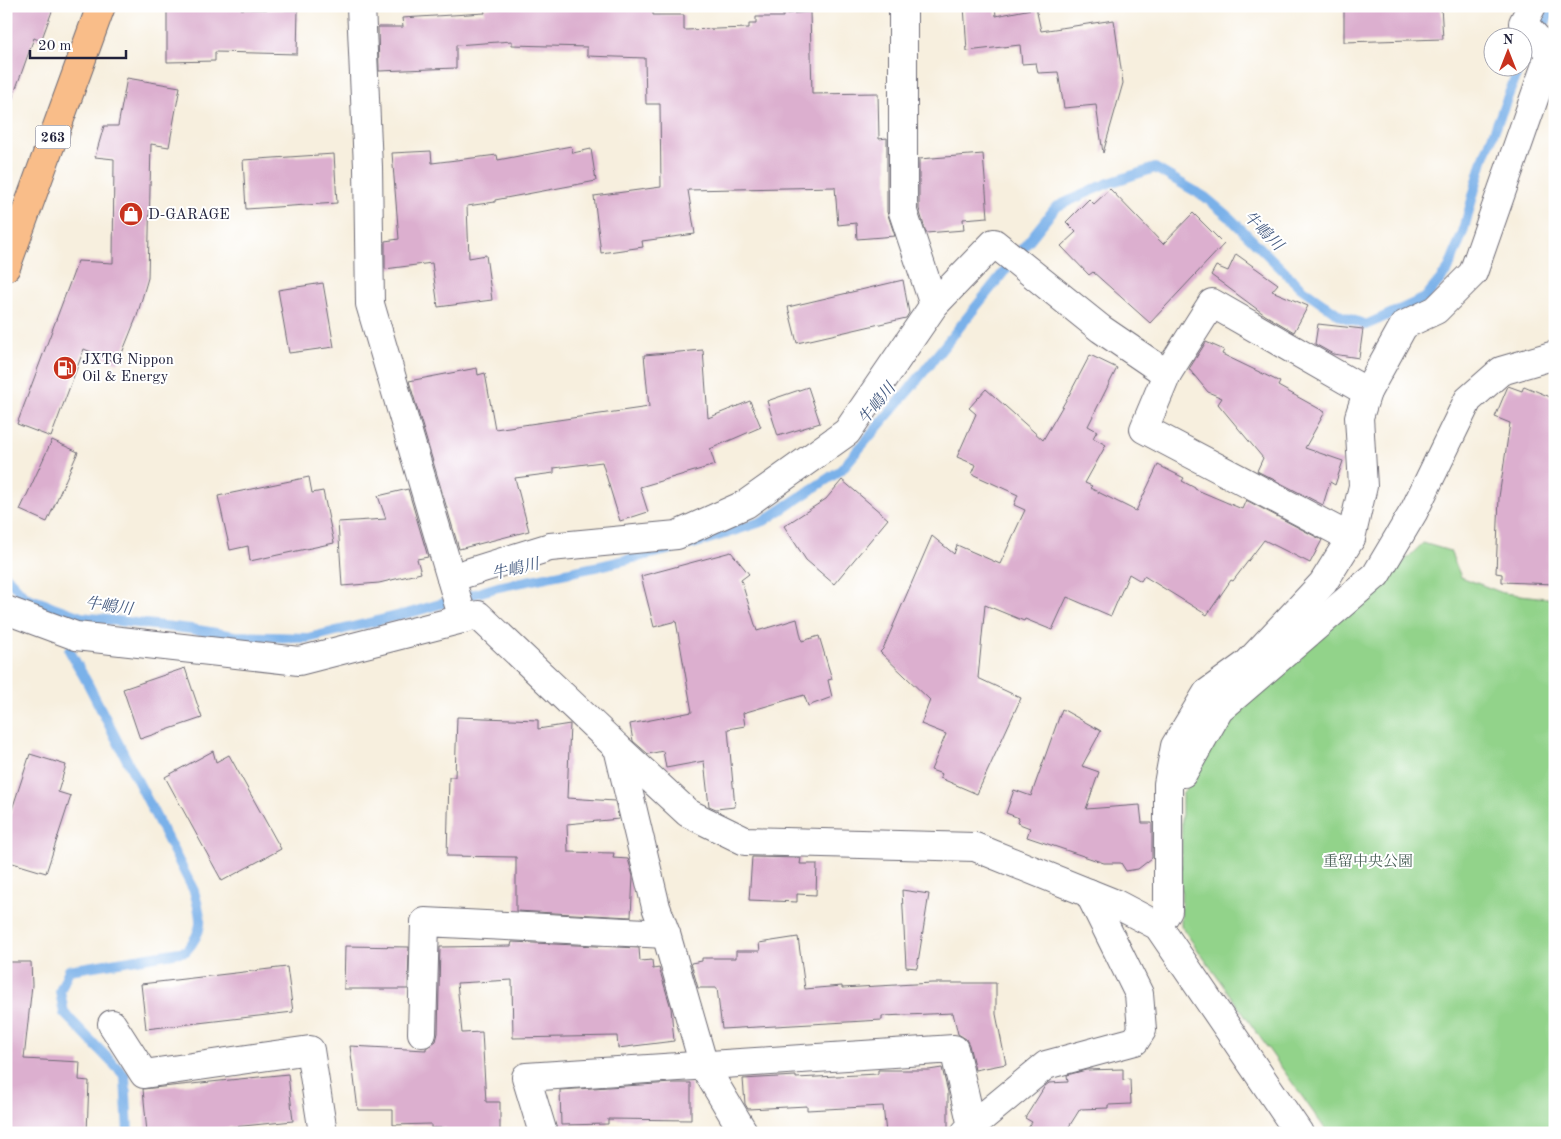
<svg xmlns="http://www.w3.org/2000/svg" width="1561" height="1139" viewBox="0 0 1561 1139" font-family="'Old Standard TT','Noto Serif JP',serif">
<rect width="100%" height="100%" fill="#fff"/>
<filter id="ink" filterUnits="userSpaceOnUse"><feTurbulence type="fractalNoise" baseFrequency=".02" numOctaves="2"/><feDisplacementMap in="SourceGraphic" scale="10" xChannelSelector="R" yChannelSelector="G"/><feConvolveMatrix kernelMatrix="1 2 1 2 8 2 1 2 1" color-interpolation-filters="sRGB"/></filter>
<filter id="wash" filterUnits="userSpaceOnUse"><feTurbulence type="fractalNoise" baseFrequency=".0096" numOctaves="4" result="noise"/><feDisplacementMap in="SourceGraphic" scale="20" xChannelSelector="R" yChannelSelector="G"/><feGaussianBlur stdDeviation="1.12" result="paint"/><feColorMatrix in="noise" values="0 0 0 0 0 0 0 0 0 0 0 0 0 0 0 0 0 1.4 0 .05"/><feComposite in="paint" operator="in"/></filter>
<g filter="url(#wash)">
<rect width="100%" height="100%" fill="#f7efde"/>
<!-- park -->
<polygon fill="#92d38a" stroke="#5a7a62" points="1423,543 1450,551 1461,577 1503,593 1555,599 1555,1133 1328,1133 1181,926 1182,795 1230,715 1384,581"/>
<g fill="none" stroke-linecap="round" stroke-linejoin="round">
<!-- stream -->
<g stroke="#7ab1e9" stroke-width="10">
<polyline points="1524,60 1554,6"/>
<polyline points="6,576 25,597 81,617 191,629 235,636 308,638 413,612 498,587 600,566 693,544 764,521 841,470 909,390 1056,207 1106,184 1155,168 1205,197 1229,217 1301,288 1341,316 1366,325 1425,298 1448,270 1463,232 1483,160 1519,68"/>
<path d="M69,650l19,34 106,207c7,27 12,37 -8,60l-117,19 -9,21 4,22 61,63 3,57"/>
</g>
</g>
<g id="blocks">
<!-- building -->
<g fill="#dcafcf">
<polygon points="6,6 54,6 41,41 34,38 10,105 6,105"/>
<polygon points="167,6 241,6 241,9 298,10 297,54 215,52 215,61 167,62"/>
<polygon points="503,6 653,6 653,15 684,15 684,30 749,28 749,24 756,24 756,17 783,17 783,14 810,12 812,94 878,93 879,139 887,138 887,212 895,236 857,239 856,223 838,225 835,187 688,190 695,234 642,241 643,247 601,253 594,196 661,187 660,104 646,104 645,58 587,56 587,47 512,45 512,41 456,45 456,68 379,71 378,27 403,27 402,18 485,13 484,8"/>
<polygon points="964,6 995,6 996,16 1036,8 1041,31 1114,20 1123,83 1103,153 1096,105 1064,108 1058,72 1038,73 1036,63 1022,64 1020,45 967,51"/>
<polygon points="1344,6 1441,6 1443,39 1344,42"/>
<polygon points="127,78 180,87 169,147 151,144 148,278 137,316 118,363 84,349 51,437 17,424 78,261 113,263 114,159 95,157 104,126 118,126"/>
<polygon points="571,146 573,153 591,149 596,181 495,200 495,202 467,206 469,258 486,255 492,300 438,307 432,263 385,269 385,241 399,239 392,153 431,151 432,163 497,155 498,160"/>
<polygon points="334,154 337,203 246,209 243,160"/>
<polygon points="983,154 988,217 963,219 964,230 926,233 919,209 919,159"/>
<polygon points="1110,189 1163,244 1193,213 1224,244 1150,323 1093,272 1089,275 1061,246 1076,232 1066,222 1089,199 1094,204"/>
<polygon points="1236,254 1278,284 1272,291 1308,306 1294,332 1265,315 1211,275 1216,266 1228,271"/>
<polygon points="903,280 909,313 906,318 797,343 788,307"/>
<polygon points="323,283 334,347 289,353 278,290"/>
<polygon points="1318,324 1363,329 1359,358 1333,354 1315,344"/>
<polygon points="1206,342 1224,350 1222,354 1280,382 1278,386 1325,412 1305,448 1343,461 1335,485 1330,482 1323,505 1257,471 1263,458 1218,404 1222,398 1208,392 1189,369"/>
<polygon points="703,350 708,418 750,401 761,427 710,449 715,465 640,487 648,512 620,521 602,462 554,468 554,473 515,478 529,531 459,549 409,381 477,368 478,375 485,373 495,429 649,407 644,355"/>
<polygon points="1090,355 1117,368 1088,426 1097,431 1093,438 1106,445 1085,483 1092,486 1090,488 1136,511 1158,465 1184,478 1182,481 1195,488 1195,489 1242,509 1246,500 1322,540 1310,563 1264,540 1233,581 1231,580 1207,615 1144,576 1141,581 1129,574 1111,616 1067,597 1052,630 1025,619 1024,621 985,605 978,678 1021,698 977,794 940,778 942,774 931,770 946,734 921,724 930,700 880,652 883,649 932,536 954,554 957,545 1000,564 1025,510 1014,505 1018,495 972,474 976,465 957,457 976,414 969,408 986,389 1043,440 1069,395"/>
<polygon points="1508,386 1522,391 1524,386 1555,399 1555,584 1502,582 1502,574 1496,573 1499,497 1510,423 1495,417"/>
<polygon points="808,387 820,423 778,436 767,401"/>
<polygon points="52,440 78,452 47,522 20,510"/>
<polygon points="309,477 312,493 323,491 334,543 250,561 248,546 230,550 218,496"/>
<polygon points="842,480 888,519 834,584 806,560 784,526 826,499"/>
<polygon points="408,489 428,557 417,559 421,573 379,583 342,586 338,522 386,519 378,496"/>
<polygon points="731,552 749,574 741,580 757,631 797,619 802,641 819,636 832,679 828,680 832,697 808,706 804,695 743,713 745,726 728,729 735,807 716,809 709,806 704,761 666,768 663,751 648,754 633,741 630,724 692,712 676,621 654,627 641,576"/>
<polygon points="185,668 202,718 140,739 123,689"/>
<polygon points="1062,709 1101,731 1082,766 1099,772 1086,809 1140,805 1142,823 1152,823 1152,858 1138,869 1126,871 1121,863 1104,863 1027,837 1030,828 1017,823 1019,818 1006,813 1014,790 1031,796"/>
<polygon points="457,717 538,720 538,729 570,724 567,798 615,801 619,819 567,824 568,852 614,853 613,858 628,859 633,876 631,917 516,911 516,857 447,856 449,777 455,777"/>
<polygon points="213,751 216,762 229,755 281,849 222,881 165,777"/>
<polygon points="30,754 66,765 58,792 71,796 46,873 6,861 6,828"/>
<polygon points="752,857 801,858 800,864 817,864 816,895 797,894 797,902 749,900"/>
<polygon points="902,890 929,894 917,968 906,967"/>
<polygon points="798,937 805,989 842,986 842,988 932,983 996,983 996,1014 1006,1064 975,1070 969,1045 966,1039 958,1034 953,1013 882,1016 882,1020 722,1029 717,988 698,988 691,963 702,961 702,958 736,958 736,951 760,951 759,943"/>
<polygon points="512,942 639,948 640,961 652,960 653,969 659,968 671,1008 674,1041 618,1048 617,1036 513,1038 512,980 457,983 462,1033 482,1032 486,1102 500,1102 500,1133 444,1133 444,1128 431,1128 431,1124 393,1125 393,1110 358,1110 350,1046 426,1050 426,1048 436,1041 438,1033 440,947 511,946"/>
<polygon points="345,946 409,947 408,989 344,989"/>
<polygon points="6,962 31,962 32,985 24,1059 80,1062 79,1080 89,1081 87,1133 6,1133"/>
<polygon points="287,967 293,1012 146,1029 141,984"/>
<polygon points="942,1068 948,1092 948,1133 886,1133 883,1106 807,1110 807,1106 748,1109 745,1104 743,1079 796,1076 796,1078 878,1074 878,1070 929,1070"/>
<polygon points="1123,1069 1123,1080 1130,1079 1131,1104 1108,1105 1108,1108 1080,1109 1065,1133 1025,1133 1032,1122 1025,1118 1045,1086 1049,1083 1068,1082 1067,1075 1086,1070"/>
<polygon points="288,1074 293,1121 194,1131 193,1133 147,1133 143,1089"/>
<polygon points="673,1083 691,1083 691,1120 608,1119 608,1124 561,1125 560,1090"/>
</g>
</g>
</g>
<g filter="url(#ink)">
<use href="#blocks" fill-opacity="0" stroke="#6d6a74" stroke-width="1"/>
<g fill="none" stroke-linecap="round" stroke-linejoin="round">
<!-- minor casing -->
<g stroke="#6d6a74" stroke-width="30">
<g id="minor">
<polyline points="361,6 368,167 370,304 463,619"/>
<polyline points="903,6 903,212 934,305"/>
<polyline points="1167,374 1212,303 1367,392"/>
<polyline points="451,578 550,547 677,535 746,504 847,432 934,305 994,243 1101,329 1167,374 1144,429 1351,538 1363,486 1359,417 1367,392 1404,325 1436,310 1473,273 1550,53 1523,23 1532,6"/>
<polyline points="6,610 76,636 299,661 478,615 618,748 656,907 666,934 704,1066 744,1133"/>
<polyline points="618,748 688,813 745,841 975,847 1116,904 1158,926 1299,1133"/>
<polyline points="1171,772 1183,773 1219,710 1376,575 1414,511 1468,400 1501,371 1555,355"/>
<polyline points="1158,926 1168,911 1168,784 1175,746 1207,693 1247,664 1323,583 1351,538"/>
<polyline points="112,1024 144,1074 310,1050 323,1133"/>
<polyline points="422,1033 425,922 666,934"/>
<polyline points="972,1126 1046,1065 1135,1041 1142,1030 1139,994 1089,893"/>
<polyline points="543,1133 526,1077 954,1049 972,1126 965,1133"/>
</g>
</g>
<!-- highway casing -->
<g stroke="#6d6a74" stroke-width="30">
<polyline id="highway" points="6,267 101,6"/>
</g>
<!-- minor -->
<use href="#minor" stroke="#fff" stroke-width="28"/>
<!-- highway -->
<use href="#highway" stroke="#f9bd89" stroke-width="28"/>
</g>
</g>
<!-- icons -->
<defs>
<g id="shop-disc" transform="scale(1.25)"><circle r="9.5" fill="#c8321e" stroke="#fff"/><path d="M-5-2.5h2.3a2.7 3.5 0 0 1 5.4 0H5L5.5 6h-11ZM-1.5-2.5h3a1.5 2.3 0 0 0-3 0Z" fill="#fff"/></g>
<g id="fuel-disc" transform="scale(1.25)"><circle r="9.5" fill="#c8321e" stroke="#fff"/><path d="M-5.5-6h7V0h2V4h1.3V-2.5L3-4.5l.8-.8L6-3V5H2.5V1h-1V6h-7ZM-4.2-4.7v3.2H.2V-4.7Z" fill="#fff"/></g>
</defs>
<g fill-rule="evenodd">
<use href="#shop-disc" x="131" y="214"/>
<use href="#fuel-disc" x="65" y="368"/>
</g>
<g text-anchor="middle" stroke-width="4" stroke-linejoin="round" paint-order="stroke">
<!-- shield labels -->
<rect fill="#fff" stroke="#646476" stroke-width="1" x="35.5" y="125.5" width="35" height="23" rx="4"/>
<g font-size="14" font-weight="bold" fill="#22223b">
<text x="53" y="142">263</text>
</g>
<!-- poi labels -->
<g font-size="15" fill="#22223b" stroke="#fff" text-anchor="start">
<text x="148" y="219">D-GARAGE</text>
<text x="82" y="364">JXTG Nippon<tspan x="82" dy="17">Oil &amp; Energy</tspan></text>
</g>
<!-- park labels -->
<g font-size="15" fill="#496057" stroke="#fff">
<text x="1368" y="866">重留中央公園</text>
</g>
<!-- water labels -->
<g font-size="16" font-style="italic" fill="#455b81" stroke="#fff">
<text transform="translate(1264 230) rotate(45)" y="6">牛嶋川</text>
<text transform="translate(876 403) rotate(-51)" y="6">牛嶋川</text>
<text transform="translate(515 568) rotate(-13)" y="6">牛嶋川</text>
<text transform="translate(109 605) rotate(8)" y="6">牛嶋川</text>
</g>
</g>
<!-- margin -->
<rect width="1561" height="1139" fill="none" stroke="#fff" stroke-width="25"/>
<!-- north arrow -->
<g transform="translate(1508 52)"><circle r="24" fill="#ffffff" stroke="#a7a7b1"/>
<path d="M0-4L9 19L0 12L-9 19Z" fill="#c8321e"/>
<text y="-8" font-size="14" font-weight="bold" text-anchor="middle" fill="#22223b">N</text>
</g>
<!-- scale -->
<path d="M30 50v8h96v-8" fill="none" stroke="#22223b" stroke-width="2.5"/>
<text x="38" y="50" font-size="15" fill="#22223b" stroke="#ffffff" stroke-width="4" paint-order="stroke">20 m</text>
</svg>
